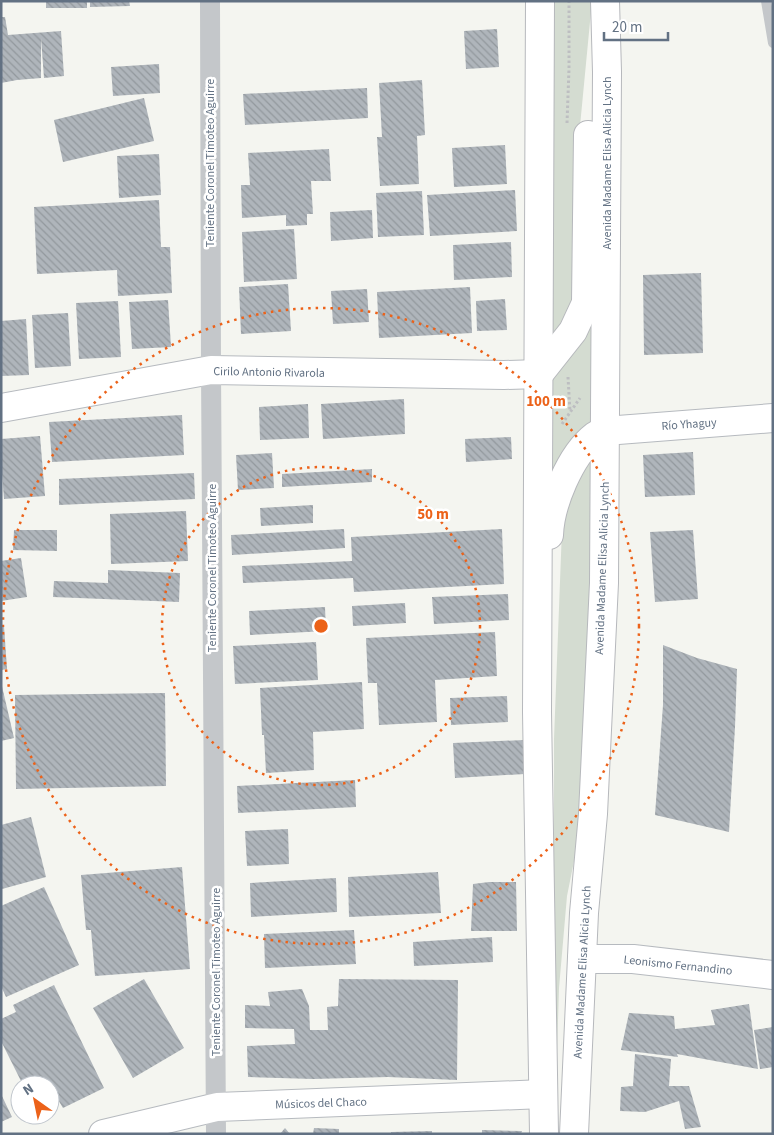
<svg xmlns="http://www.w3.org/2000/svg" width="774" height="1135" viewBox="0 0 774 1135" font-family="'Source Sans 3',sans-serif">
<defs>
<pattern id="building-back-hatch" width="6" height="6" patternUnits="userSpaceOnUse" patternTransform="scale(1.25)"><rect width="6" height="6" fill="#afb5bb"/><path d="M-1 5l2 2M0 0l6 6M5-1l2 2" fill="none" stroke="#92989d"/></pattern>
</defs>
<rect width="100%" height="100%" fill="#f4f5f0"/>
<!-- green -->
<g fill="#d4dcd1">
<polygon points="551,1 592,1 580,126 574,308 552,339"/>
<polygon points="592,320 592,420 553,484 551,373"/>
<polygon points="592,450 592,527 583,827 576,851 567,896 559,988 556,1084 554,1084 554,739 562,529 565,503"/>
</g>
<!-- building -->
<g fill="url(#building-back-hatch)">
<rect x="46" y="1" width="41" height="7"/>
<polygon points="90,1 129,1 130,6 90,7"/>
<polygon points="1,17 5,17 8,35 61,31 64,76 44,78 41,38 41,78 17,80 1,83"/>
<polygon points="497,29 499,67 466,69 464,31"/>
<polygon points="159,64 160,93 113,96 111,67"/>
<polygon points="422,80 425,135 417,136 419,184 380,186 377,137 382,137 379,83"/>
<polygon points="367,88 368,118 245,125 243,94"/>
<polygon points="144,98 154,141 63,162 54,120"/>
<polygon points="505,145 507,184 454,187 452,148"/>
<polygon points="329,149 331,181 311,181 313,214 307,214 307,225 286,226 286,215 242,218 241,185 250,185 248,153"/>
<polygon points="159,154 161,195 119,198 117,156"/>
<polygon points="515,190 517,231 430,236 427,195"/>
<polygon points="422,191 424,235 378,237 376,193"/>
<polygon points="159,200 161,247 170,247 172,293 118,296 117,270 37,274 34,207"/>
<polygon points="372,210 373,238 331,241 330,212"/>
<polygon points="294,229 297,279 244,282 242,232"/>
<polygon points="511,242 512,277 454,280 453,245"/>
<polygon points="701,273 703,353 644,355 643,275"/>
<polygon points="288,284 291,331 241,334 239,287"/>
<polygon points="470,287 472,333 379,338 377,292"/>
<polygon points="367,289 369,322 333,324 331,291"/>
<polygon points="505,299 507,330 477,331 476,301"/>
<polygon points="168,300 171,347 132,349 129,302"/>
<polygon points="118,301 121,357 79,359 76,303"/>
<polygon points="68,313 71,366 35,368 32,315"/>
<polygon points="26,319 29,375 1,376 1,321"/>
<polygon points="404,399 405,434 323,439 321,404"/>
<polygon points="308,404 309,438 260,440 259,407"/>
<polygon points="182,415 184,455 52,462 49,422"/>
<polygon points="40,436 45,496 4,499 1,460 1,439"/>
<polygon points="511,437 512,459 466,462 465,439"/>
<polygon points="693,452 695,495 645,497 643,455"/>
<polygon points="272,453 274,488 238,490 236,455"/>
<polygon points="372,469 372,482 282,487 282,474"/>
<polygon points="194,473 195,499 59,505 59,479"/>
<polygon points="313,505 313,523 261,526 260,508"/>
<polygon points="186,511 188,561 111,564 110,514"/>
<polygon points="344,529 345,548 232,555 231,535"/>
<polygon points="502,529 504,584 354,592 353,578 243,583 242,566 352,561 351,537"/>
<polygon points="14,530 57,530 57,551 13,550"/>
<polygon points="693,530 698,599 655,602 650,532"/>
<polygon points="21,558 27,597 1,601 1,561"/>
<polygon points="108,570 180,573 179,602 53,597 54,581 108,583"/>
<polygon points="508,594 509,620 434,624 432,597"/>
<polygon points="405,603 406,623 353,626 352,606"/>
<polygon points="325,607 326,631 250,635 249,611"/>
<polygon points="1,626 4,626 7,669 1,670"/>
<polygon points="495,632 497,676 435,680 437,722 379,725 377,683 368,683 366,638"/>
<polygon points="316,642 318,680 235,684 233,646"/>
<polygon points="663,645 697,658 737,669 735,727 729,832 655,815 663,705"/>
<polygon points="1,682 14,738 1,741"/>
<polygon points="362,682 364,729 313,732 314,770 266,773 264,735 262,735 260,688"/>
<polygon points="165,693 166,786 16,789 15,695"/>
<polygon points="507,696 508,722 451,725 450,698"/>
<polygon points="524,740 525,774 455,778 453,743"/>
<polygon points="355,780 356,807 238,813 237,786"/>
<polygon points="31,817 46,877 2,889 1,884 1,825"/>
<polygon points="288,829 289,864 247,866 245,831"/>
<polygon points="182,867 190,969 95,976 91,930 86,930 81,875"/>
<polygon points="438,872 441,913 349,917 348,877"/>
<polygon points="336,878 337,912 251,917 250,883"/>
<polygon points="489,882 516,882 517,931 471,931 473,884"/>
<polygon points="44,887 79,965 6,997 1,986 1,906"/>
<polygon points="354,930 356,964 265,968 264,934"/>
<polygon points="492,937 493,962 414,966 413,942"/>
<polygon points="144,979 184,1048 133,1078 93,1008"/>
<polygon points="339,979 458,980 457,1080 388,1077 313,1079 248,1077 247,1046 295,1044 294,1029 245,1028 245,1005 270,1006 268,992 302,989 309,1006 310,1030 328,1030 327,1007 338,1006"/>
<polygon points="54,985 104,1088 63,1108 57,1098 50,1101 50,1085 23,1085 1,1041 1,1019 16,1012 13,1005"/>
<polygon points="749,1004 758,1069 677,1054 678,1057 621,1050 629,1013 674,1016 675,1029 715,1025 711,1010"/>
<polygon points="773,1027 773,1067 760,1069 754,1030"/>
<polygon points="635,1054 671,1059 669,1086 689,1086 701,1127 685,1129 679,1101 645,1112 620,1111 621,1087 633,1086"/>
<polygon points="1,1094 12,1117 1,1122"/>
<polygon points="285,1128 290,1134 280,1134"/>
<polygon points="314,1128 339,1129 339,1134 313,1134"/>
<polygon points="482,1130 522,1131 521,1134 482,1134"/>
<polygon points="432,1131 432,1134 391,1134 391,1132"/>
</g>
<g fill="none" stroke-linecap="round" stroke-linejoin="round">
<!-- secondary casing -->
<g stroke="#b6babf" stroke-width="30">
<g id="secondary">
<polyline points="1,408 211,370 504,375 539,374"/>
<polyline points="605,431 773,418"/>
<polyline points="582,959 633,959 773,975"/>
<polyline points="103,1134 217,1107 543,1094"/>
</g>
</g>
<!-- highway casing -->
<g stroke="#b6b8bc" stroke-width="30">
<g id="highway">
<polyline points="540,1 537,712 544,1134"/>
<polyline points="539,374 573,331 586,303 588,135"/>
<path d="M549,535c1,-30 21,-80 46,-99 3,-2 7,-4 10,-5"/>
<polyline points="574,1134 584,913 593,814 604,583 607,72 605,1"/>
</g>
</g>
<!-- path -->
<g stroke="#bdbec1" stroke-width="3" stroke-dasharray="2.5 2.5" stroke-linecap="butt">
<polyline points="567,123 569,69 569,1"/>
<polyline points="568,377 570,412"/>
<polyline points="562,424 580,398"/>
</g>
<!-- lane -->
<polyline stroke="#c4c7ca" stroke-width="10" points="766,1 773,43"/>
<!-- street -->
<polyline stroke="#c4c7ca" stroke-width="20" points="210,1 211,370 216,1134"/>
<!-- secondary -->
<use href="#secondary" stroke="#fff" stroke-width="28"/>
<!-- highway -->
<use href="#highway" stroke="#fff" stroke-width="28"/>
</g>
<!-- distance rings -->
<g fill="none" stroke="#ec6219" stroke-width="2.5" stroke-dasharray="2.5 5">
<circle cx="321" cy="626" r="159"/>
<circle cx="321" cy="626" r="318"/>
</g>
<g text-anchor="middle" stroke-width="5" stroke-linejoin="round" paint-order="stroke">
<!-- street labels -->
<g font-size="12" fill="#627183" stroke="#fff">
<text transform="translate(210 163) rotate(-90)" y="4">Teniente Coronel Timoteo Aguirre</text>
<text transform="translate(607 163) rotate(-90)" y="4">Avenida Madame Elisa Alicia Lynch</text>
<text transform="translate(269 372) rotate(1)" y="4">Cirilo Antonio Rivarola</text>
<text transform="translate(689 424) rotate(-4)" y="4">Río Yhaguy</text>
<text transform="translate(212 568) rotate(-90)" y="4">Teniente Coronel Timoteo Aguirre</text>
<text transform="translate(602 568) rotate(-88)" y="4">Avenida Madame Elisa Alicia Lynch</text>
<text transform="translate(678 965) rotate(6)" y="4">Leonismo Fernandino</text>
<text transform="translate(216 972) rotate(-90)" y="4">Teniente Coronel Timoteo Aguirre</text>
<text transform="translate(582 972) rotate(-87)" y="4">Avenida Madame Elisa Alicia Lynch</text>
<text transform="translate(321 1103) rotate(-2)" y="4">Músicos del Chaco</text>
</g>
</g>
<circle cx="321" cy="626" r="8" fill="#ec6219" stroke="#fff" stroke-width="2.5"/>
<g font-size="15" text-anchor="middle" font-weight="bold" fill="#ec6219" stroke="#fff" stroke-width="5" stroke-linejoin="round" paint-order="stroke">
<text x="546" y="406">100 m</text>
<text x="433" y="519">50 m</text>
</g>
<!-- border -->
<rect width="774" height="1135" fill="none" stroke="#627183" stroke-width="5"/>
<!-- north arrow -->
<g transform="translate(35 1100) rotate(327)"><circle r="24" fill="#ffffff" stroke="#c0c6cd"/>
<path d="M0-4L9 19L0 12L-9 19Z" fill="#ec6219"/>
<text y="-8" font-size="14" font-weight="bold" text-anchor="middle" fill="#627183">N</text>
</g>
<!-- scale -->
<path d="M604 32v8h64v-8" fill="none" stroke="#627183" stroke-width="2.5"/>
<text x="612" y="32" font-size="15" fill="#627183" stroke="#ffffff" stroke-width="4" paint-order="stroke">20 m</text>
</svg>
